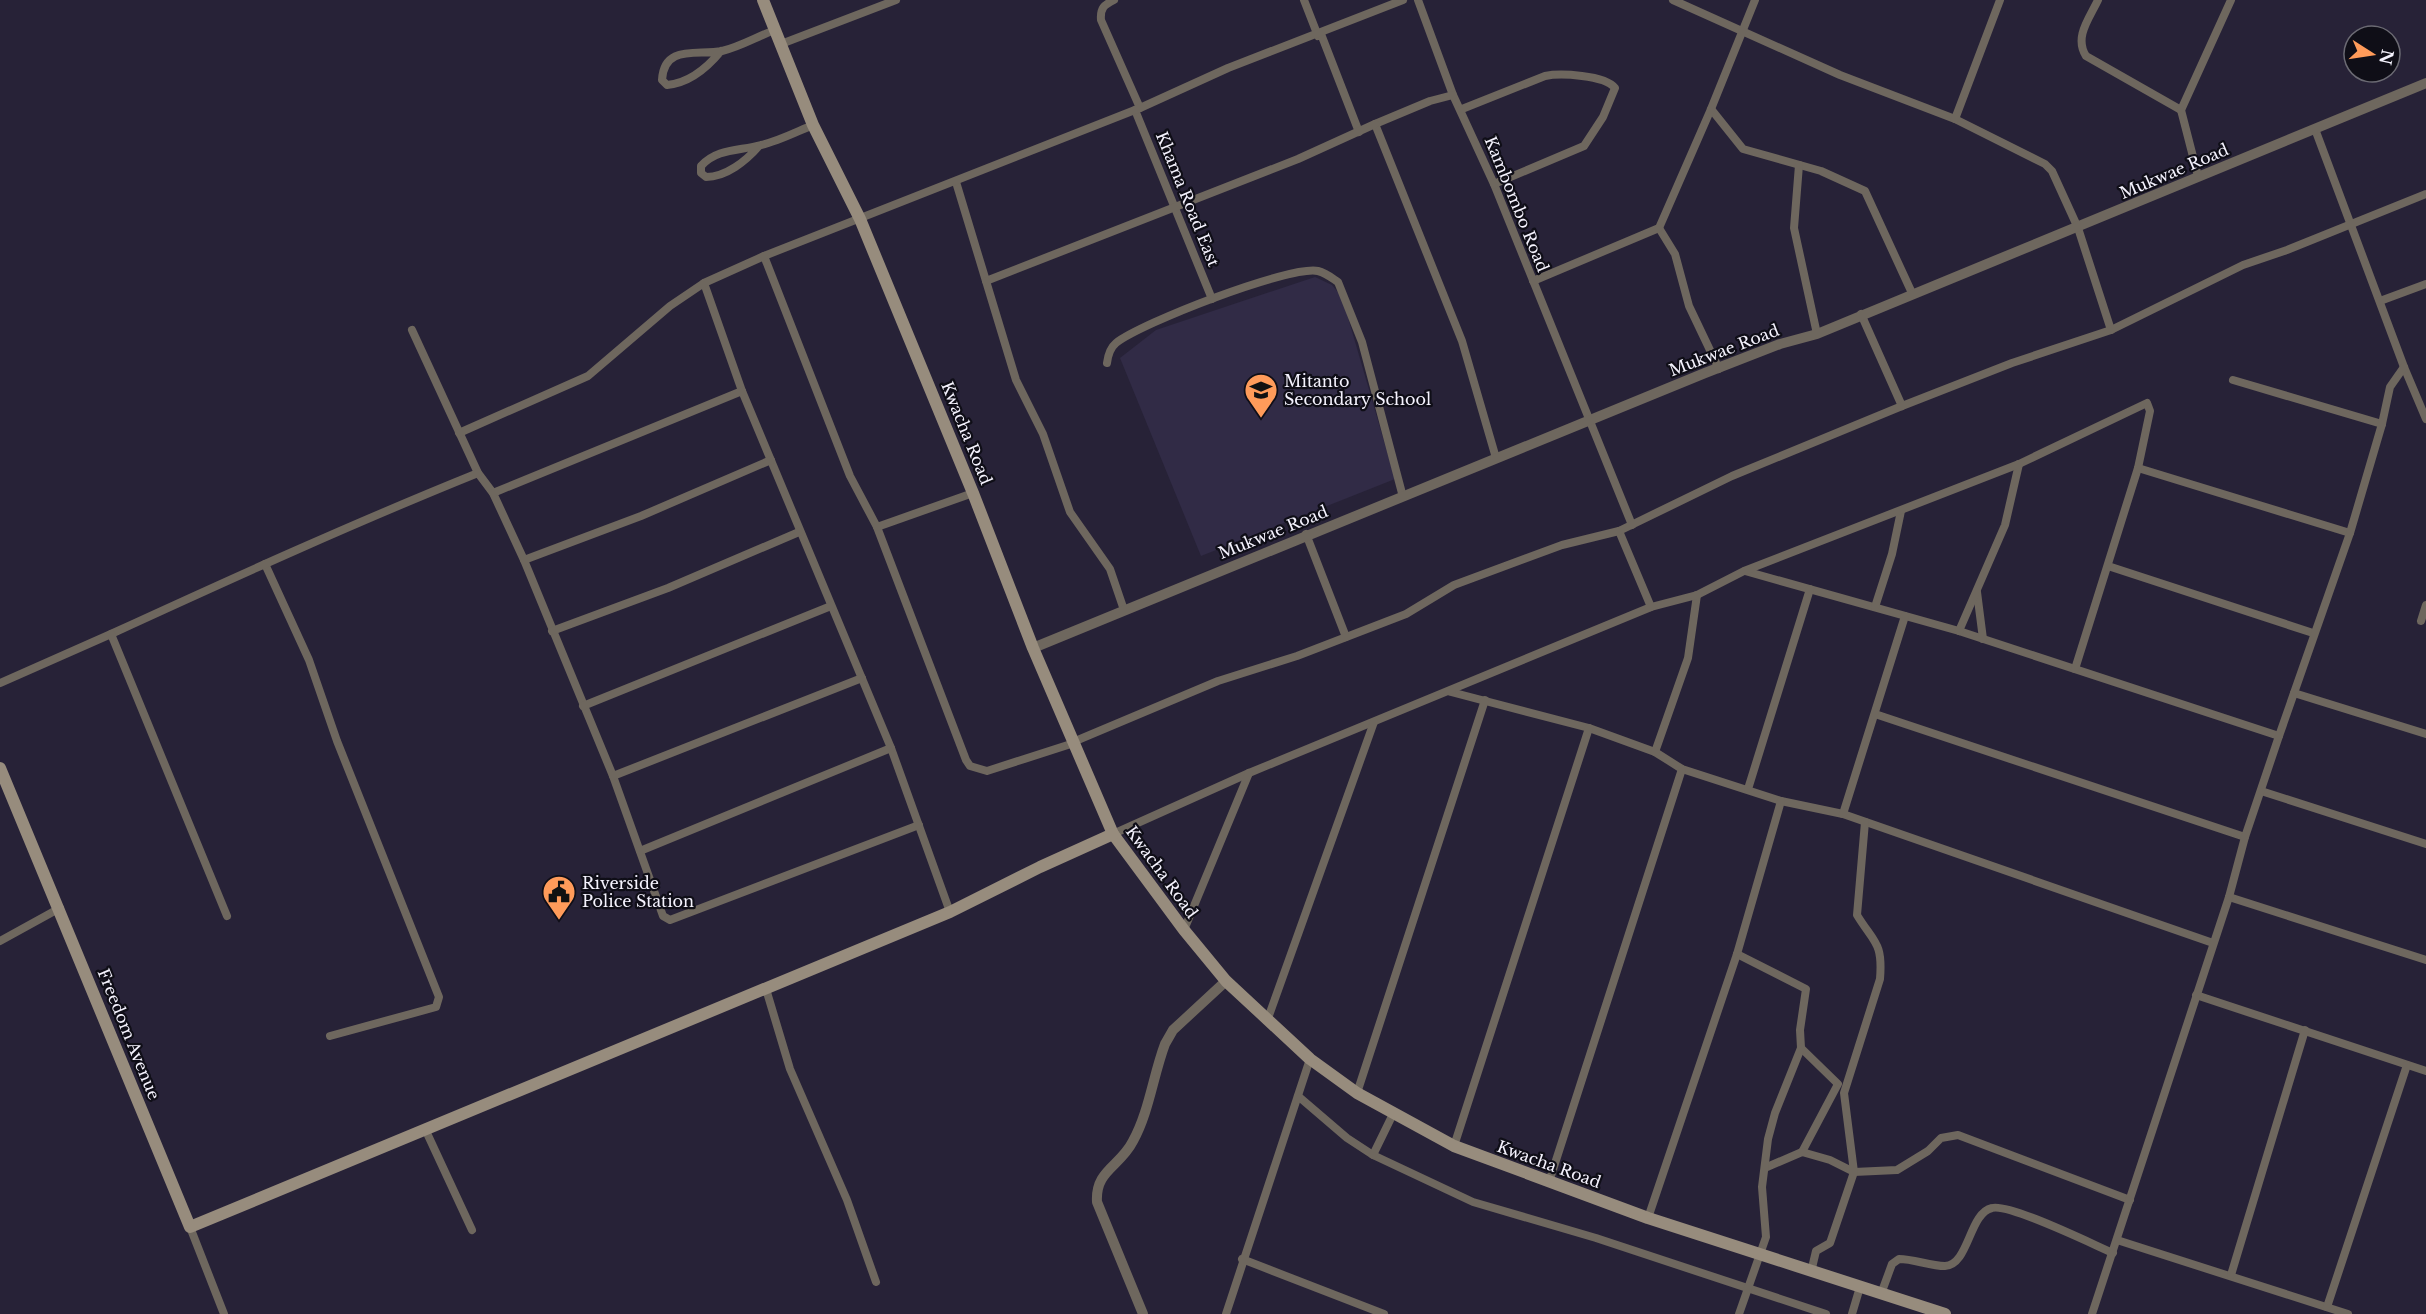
<svg xmlns="http://www.w3.org/2000/svg" width="2426" height="1314" viewBox="0 0 2426 1314" font-family="'Libre Baskerville',serif">
<rect width="100%" height="100%" fill="#272237"/>
<!-- built -->
<polygon fill="#312b46" points="1315,277 1332,285 1342,297 1395,479 1201,556 1120,358 1156,330"/>
<g fill="none" stroke-linecap="round" stroke-linejoin="round">
<!-- minor -->
<g stroke="#6e675e" stroke-width="8">
<path d="M1114,0c-10,5 -14,8 -13,20l39,88"/>
<polyline points="1304,0 1318,36"/>
<polyline points="1418,0 1453,95 1494,184 1632,525"/>
<polyline points="1673,0 1840,75 1955,119 2045,164 2052,171 2078,228 2111,330"/>
<path d="M2098,0c-9,19 -24,37 -12,56l95,54"/>
<polyline points="1321,34 1359,132"/>
<polyline points="781,44 896,0"/>
<path d="M721,51c-14,17 -31,32 -54,34l-5,-5c2,-36 36,-24 60,-29 18,-4 36,-15 53,-21"/>
<polyline points="1453,95 1430,101 1375,124 1462,341 1496,458"/>
<path d="M1462,109l83,-33c15,-3 60,-1 70,12l-12,29 -19,29 -90,38"/>
<polyline points="1711,109 1743,149 1821,171 1865,191 1912,293"/>
<polyline points="1135,110 1212,299"/>
<polyline points="1955,119 2000,0"/>
<polyline points="2315,129 2404,367 2426,419"/>
<path d="M759,146c-13,15 -33,31 -53,31l-5,-4v-7c16,-18 39,-15 60,-21 18,-4 35,-13 52,-20"/>
<polyline points="1799,165 1794,228 1817,334"/>
<polyline points="2198,176 2181,110 2231,0"/>
<polyline points="956,182 986,281 1298,159 1375,124"/>
<polyline points="1659,228 1675,254 1689,306 1719,369"/>
<polyline points="764,256 850,476 877,527 966,760 970,766 987,771 1074,743"/>
<polyline points="986,281 1016,380 1043,434 1070,512 1110,569 1124,610"/>
<polyline points="1533,281 1659,228 1711,109 1755,0"/>
<polyline points="704,283 742,391 891,748 950,912"/>
<polyline points="2380,301 2426,284"/>
<polyline points="1861,314 1902,406"/>
<polyline points="412,330 478,473 493,493 524,560"/>
<path d="M1107,363c1,-8 3,-15 9,-20 25,-20 174,-78 202,-72 8,2 14,7 20,11l24,60 41,155"/>
<polyline points="2233,380 2382,424"/>
<polyline points="459,433 588,376 670,306 704,283 764,256 1140,108 1228,68 1403,0"/>
<polyline points="771,460 641,516 524,560 613,776 663,916 670,920 919,825"/>
<polyline points="2138,468 2350,533"/>
<polyline points="493,493 742,391"/>
<polyline points="877,527 973,493"/>
<polyline points="1619,531 1651,607"/>
<polyline points="1306,534 1346,637"/>
<polyline points="265,564 309,660 337,741 439,997 436,1007 330,1036"/>
<polyline points="2108,566 2313,633"/>
<polyline points="1745,571 1959,631 2279,736"/>
<polyline points="1977,592 1983,639"/>
<polyline points="1875,607 1892,554 1901,511"/>
<polyline points="2421,621 2426,605"/>
<polyline points="552,631 668,588 799,532"/>
<polyline points="1959,631 2005,525 2019,464"/>
<path d="M111,634c122,-56 243,-111 367,-161"/>
<polyline points="0,683 111,634 227,916"/>
<polyline points="1451,692 1589,728 1655,752 1682,769 1781,801 1843,814 2213,943"/>
<polyline points="2294,693 2426,734"/>
<polyline points="583,706 831,606"/>
<polyline points="1875,714 2245,837"/>
<polyline points="1073,742 1218,681 1297,656 1406,614 1454,585 1562,545 1619,531 1732,476 1902,406 2012,363 2111,330 2243,265 2287,250 2426,194"/>
<polyline points="1655,752 1688,658 1697,595"/>
<polyline points="613,776 862,678"/>
<polyline points="1748,789 1810,589"/>
<polyline points="2261,791 2426,844"/>
<polyline points="1843,814 1905,616"/>
<polyline points="1113,834 1249,773 1651,607 1697,595 1744,571 2019,464 2147,403 2150,411 2138,468 2075,669"/>
<polyline points="640,851 891,748"/>
<polyline points="2229,897 2426,960"/>
<polyline points="1184,930 1249,773"/>
<polyline points="0,941 60,908"/>
<polyline points="1737,954 1806,989 1800,1030 1801,1048 1838,1084 1802,1152"/>
<polyline points="766,989 790,1069 847,1200 876,1282"/>
<polyline points="2196,995 2426,1071"/>
<polyline points="1267,1021 1374,722"/>
<polyline points="1357,1093 1485,700"/>
<polyline points="1298,1096 1347,1138 1373,1155 1473,1202 1596,1238 1826,1314"/>
<polyline points="426,1131 472,1230"/>
<polyline points="1454,1146 1589,728"/>
<polyline points="1373,1155 1393,1114"/>
<polyline points="1767,1167 1802,1152 1830,1160 1854,1172 1897,1170 1928,1151 1941,1138 1958,1135 2130,1200"/>
<polyline points="1549,1182 1682,769"/>
<polyline points="1648,1218 1737,954 1781,801"/>
<polyline points="190,1227 224,1314"/>
<polyline points="2117,1240 2348,1314"/>
<polyline points="1242,1259 1384,1314"/>
<path d="M1811,1272l5,-21 14,-8 24,-71 -10,-79 36,-114c3,-37 -6,-36 -23,-64l8,-93"/>
<polyline points="2231,1275 2305,1030"/>
<path d="M1881,1294l11,-30 7,-5c15,0 31,7 46,7 24,-1 24,-53 47,-58 17,-5 100,36 121,45"/>
<polyline points="2327,1307 2407,1065"/>
<polyline points="1226,1314 1310,1059"/>
<polyline points="1739,1314 1766,1237 1762,1187 1768,1139 1775,1113 1801,1048"/>
<polyline points="1852,1314 1860,1287"/>
<polyline points="2092,1314 2229,897 2245,837 2279,736 2350,533 2382,424 2390,387 2404,367"/>
</g>
<!-- tertiary -->
<g stroke="#6e675e" stroke-width="10">
<polyline points="1033,648 1705,373 1780,344 1817,334 2426,83"/>
<path d="M1143,1314l-46,-112c-2,-32 23,-35 36,-61 16,-29 20,-65 32,-97l8,-14 53,-49"/>
</g>
<!-- secondary -->
<g stroke="#978c7d" stroke-width="12">
<polyline points="763,0 813,125 860,219 973,493 1033,648 1113,834 1184,930 1226,981 1310,1059 1357,1093 1454,1146 1648,1218 1945,1314"/>
<polyline points="0,768 190,1227 950,912 1040,867 1113,834"/>
</g>
</g>
<!-- icons -->
<defs>
<g id="school-pin" transform="scale(1.725)"><path d="M0 17L-7.5 6A9.5 9.5 0 1 1 7.5 6Z" fill="#ff9b5a" stroke="#0f0e17"/><path d="M0-5L7-2L0 1L-7-2ZM-4 1L0 2.5L4 1V4Q0 6-4 4Z" fill="#111"/></g>
<g id="civic-pin" transform="scale(1.725)"><path d="M0 17L-7.5 6A9.5 9.5 0 1 1 7.5 6Z" fill="#ff9b5a" stroke="#0f0e17"/><path d="M-.6-6.5H3V-4.5H.6V-3L4-1V1h2V6H-6V1h2V-1L-.6-3ZM-1.2 2.5V6h2.4V2.5Z" fill="#111"/></g>
</defs>
<g fill-rule="evenodd">
<use href="#school-pin" x="1261" y="390"/>
<use href="#civic-pin" x="559" y="892"/>
</g>
<g text-anchor="middle" stroke-width="4.5" stroke-linejoin="round" paint-order="stroke">
<!-- street labels -->
<g font-size="16" fill="#f5f3fe" stroke="#0f0e17">
<text transform="translate(2174 171) rotate(-23)" y="6">Mukwae Road</text>
<text transform="translate(1188 199) rotate(68)" y="6">Khama Road East</text>
<text transform="translate(1517 204) rotate(68)" y="6">Kambombo Road</text>
<text transform="translate(1724 350) rotate(-21)" y="6">Mukwae Road</text>
<text transform="translate(967 433) rotate(68)" y="6">Kwacha Road</text>
<text transform="translate(1273 532) rotate(-22)" y="6">Mukwae Road</text>
<text transform="translate(1162 872) rotate(54)" y="6">Kwacha Road</text>
<text transform="translate(129 1034) rotate(68)" y="6">Freedom Avenue</text>
<text transform="translate(1549 1164) rotate(20)" y="6">Kwacha Road</text>
</g>
<!-- poi labels -->
<g font-size="16" fill="#f5f3fe" stroke="#0f0e17" text-anchor="start">
<text x="1284" y="387">Mitanto<tspan x="1284" dy="18">Secondary School</tspan></text>
<text x="582" y="889">Riverside<tspan x="582" dy="18">Police Station</tspan></text>
</g>
</g>
<!-- north arrow -->
<g transform="translate(2372 54) rotate(102)"><circle r="28" fill="#0f0e17" stroke="#6b6a73" stroke-width="1.5"/>
<path d="M0-4.5L10 22L0 15L-10 22Z" fill="#ff9b5a"/>
<text y="-9" font-size="16" font-weight="bold" text-anchor="middle" fill="#f5f3fe">N</text>
</g>
</svg>
